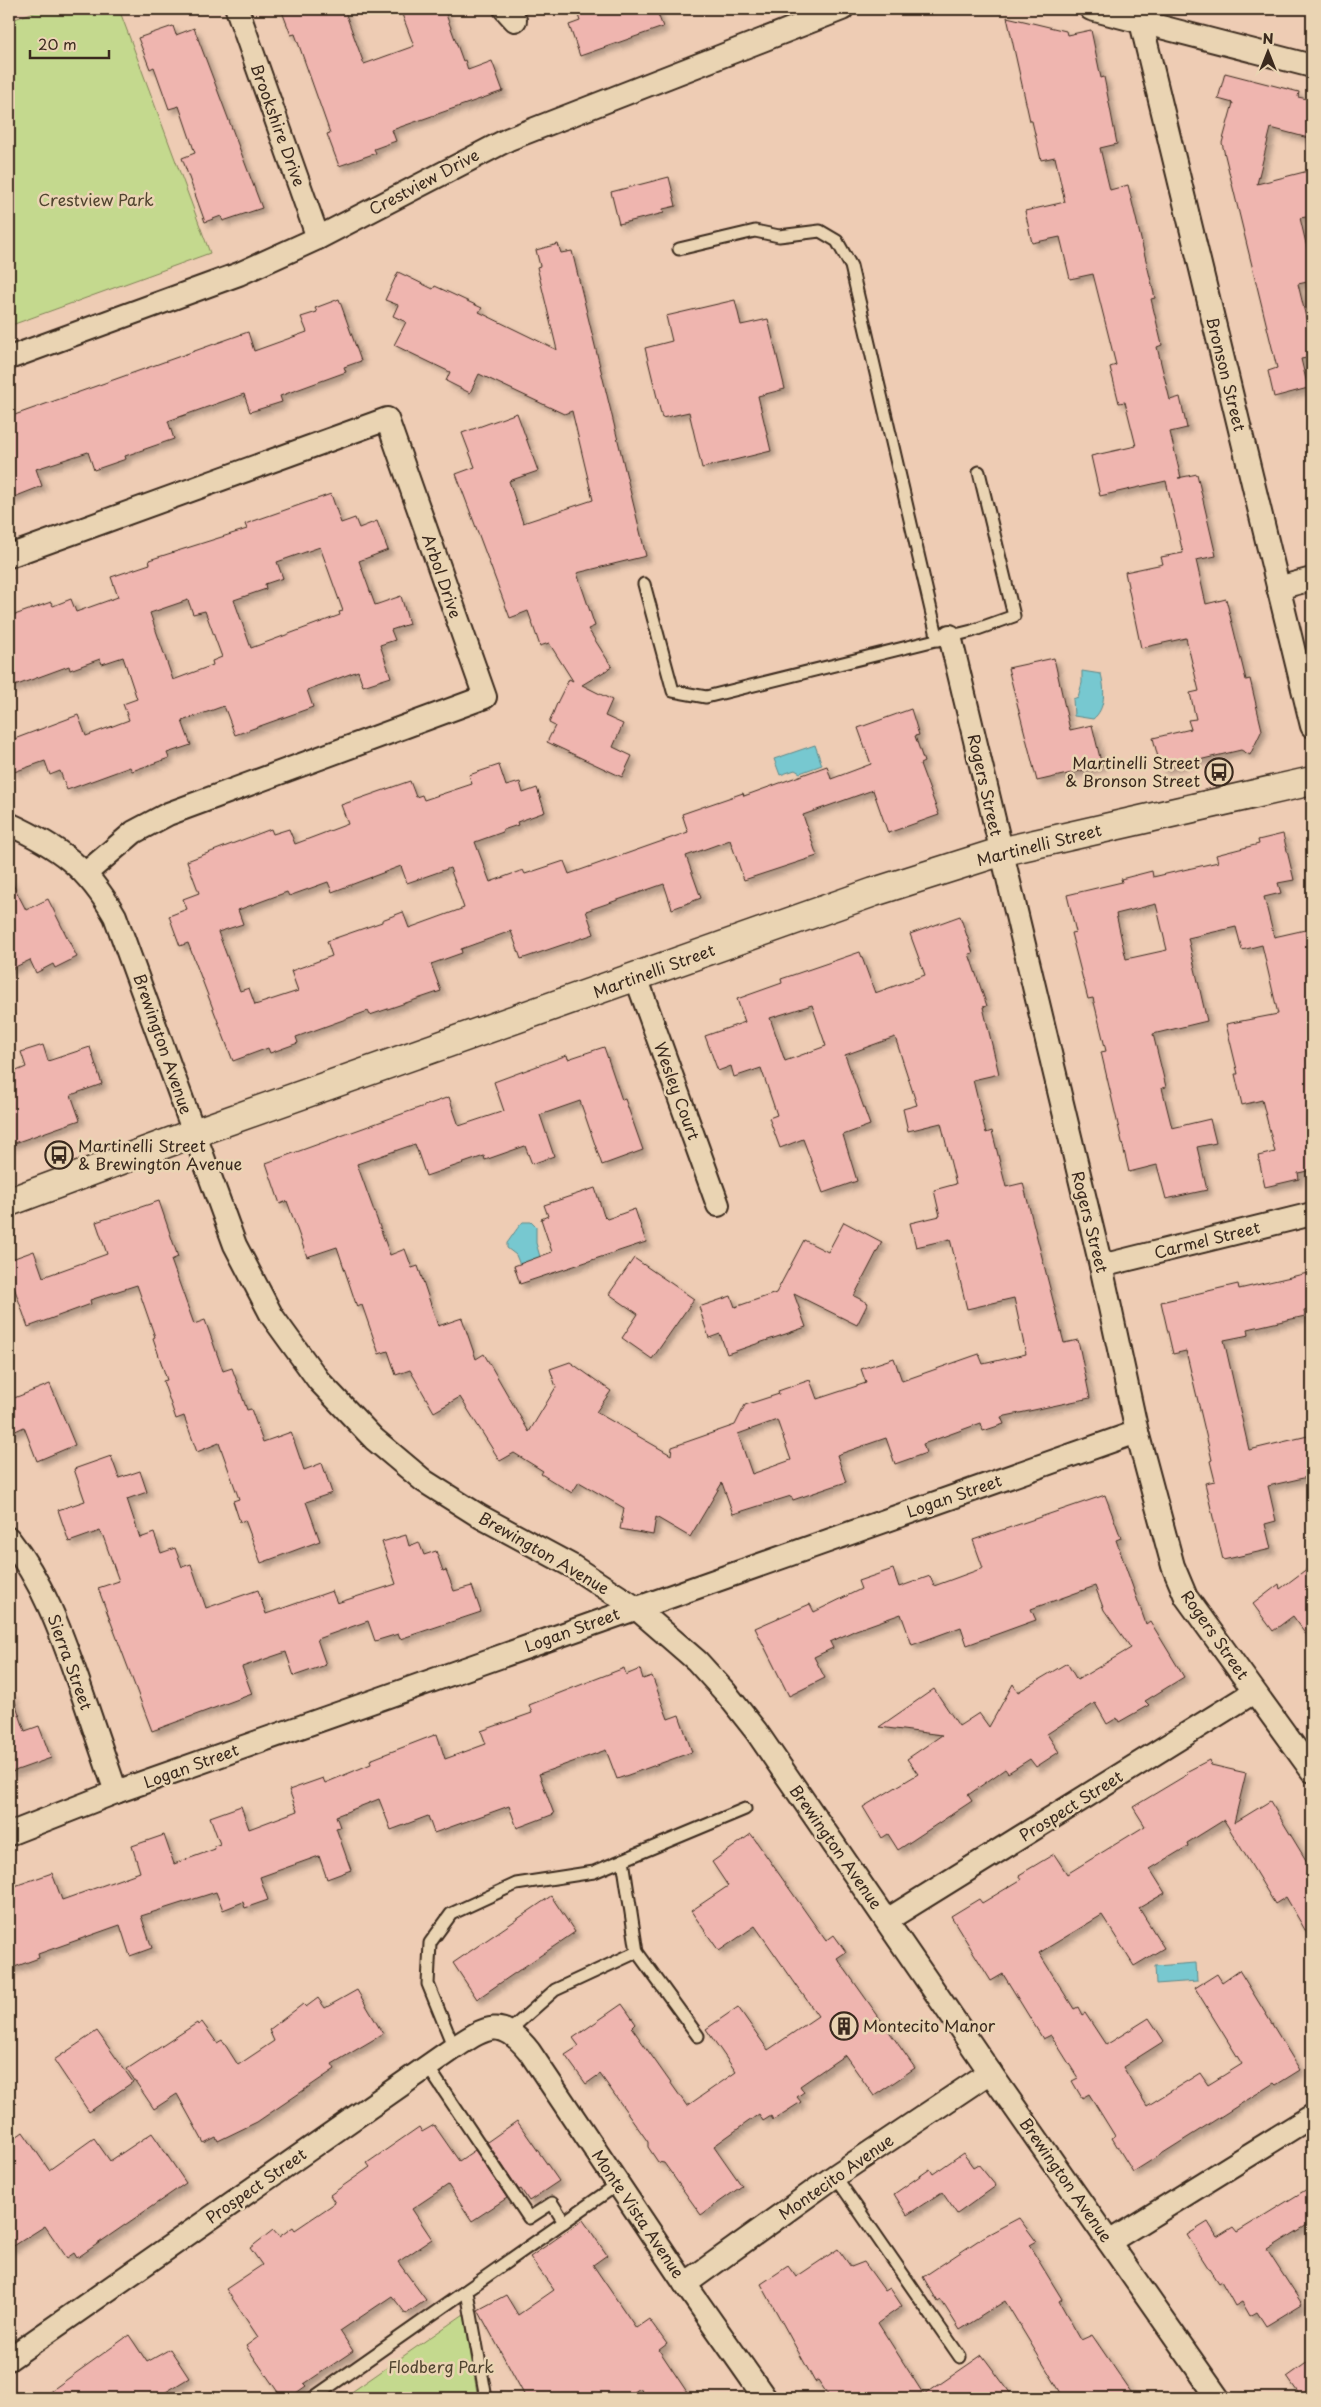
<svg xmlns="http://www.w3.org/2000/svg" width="1321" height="2407" viewBox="0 0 1321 2407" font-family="'Playpen Sans',sans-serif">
<defs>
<filter id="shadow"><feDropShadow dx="4.5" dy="4.5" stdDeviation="2.5" flood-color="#0004"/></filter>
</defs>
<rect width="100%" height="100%" fill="#eeccb4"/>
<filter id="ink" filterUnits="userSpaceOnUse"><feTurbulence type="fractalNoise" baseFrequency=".02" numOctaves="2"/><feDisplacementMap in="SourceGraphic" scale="10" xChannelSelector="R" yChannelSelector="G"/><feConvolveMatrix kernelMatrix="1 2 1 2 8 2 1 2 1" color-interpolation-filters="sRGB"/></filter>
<g filter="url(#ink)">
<!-- green -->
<g fill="#c4d98e" stroke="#808256">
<polygon points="43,9 119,9 210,253 9,326 9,21"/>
<polygon points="464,2314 478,2398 343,2398"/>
</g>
<!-- water -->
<g fill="#77c8d0" stroke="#5f8989">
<path d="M1082,671l19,3c4,15 5,35 -8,45l-19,-3 -1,-17 5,-2 4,-14z"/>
<polygon points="815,745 822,765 800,773 795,770 780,775 774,759"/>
<path d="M523,1222h8l5,5v16l5,17 -21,5 -4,-10 -9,-7v-5c4,-5 12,-18 16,-21z"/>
<polygon points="1196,1963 1197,1981 1156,1984 1155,1966"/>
</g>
<!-- building -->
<g fill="#efb5af" stroke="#3b2a1e" fill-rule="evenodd" filter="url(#shadow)">
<polygon points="281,9 344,9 364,64 414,46 400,9 444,9 463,61 465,60 468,70 492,61 503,91 392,130 396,141 374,149 376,153 339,166 327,134 330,133 295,34 291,35"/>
<polygon points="576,9 656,9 663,27 580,56 569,25 580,21"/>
<polygon points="1007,17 1066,31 1067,35 1091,30 1101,78 1104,77 1117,144 1100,148 1110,190 1128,185 1155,298 1151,299 1162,345 1157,347 1170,400 1180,397 1187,428 1170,432 1181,478 1178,478 1197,474 1216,556 1196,560 1206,604 1226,599 1246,680 1250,679 1262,730 1250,755 1241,750 1161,769 1153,738 1191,729 1188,720 1196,719 1190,693 1199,691 1186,638 1141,648 1125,572 1163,564 1161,557 1183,553 1166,481 1100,496 1091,456 1136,446 1125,402 1119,403 1110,367 1116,365 1093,274 1070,279 1060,237 1032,243 1025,211 1065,202 1055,157 1041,160 1032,121 1030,121"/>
<polygon points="173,26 176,35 194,28 262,208 223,221 221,216 205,222 182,158 195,153 179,106 169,109 154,67 150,69 138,38"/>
<polygon points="1225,73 1299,92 1298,97 1312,100 1312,139 1271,128 1257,184 1312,170 1312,216 1300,218 1312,269 1312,281 1298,284 1309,330 1312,330 1312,357 1301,359 1308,388 1274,397 1268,371 1277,368 1222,143 1233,103 1218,99"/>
<polygon points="669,177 676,206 663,209 664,213 619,224 611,192"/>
<polygon points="558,244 561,253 572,251 646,556 577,573 595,626 588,629 612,667 582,685 612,700 605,716 623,724 613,747 632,756 622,777 547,742 555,726 549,723 558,701 569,679 573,681 549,643 540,646 528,611 510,618 456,474 475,467 462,433 517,413 538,471 509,481 523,523 593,500 572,411 564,414 479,374 470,393 446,381 450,372 394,345 406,322 393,316 398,305 385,300 398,272 433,289 435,286 482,308 479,312 557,350 537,267 540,266 536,250"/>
<polygon points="339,299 361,361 344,367 346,372 280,396 282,402 250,412 244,394 168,421 174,439 125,456 126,459 94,470 88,452 36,469 42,486 9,499 9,417 248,332 254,351 307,332 301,317 317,312 315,308"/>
<polygon points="735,300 741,325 768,319 785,389 758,396 771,451 702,468 689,412 662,418 645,348 672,341 666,316"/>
<path d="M331,494l10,29 14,-5 4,10 18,-7 11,29 -29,11 16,44 26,-9 8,28 -18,6 4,10 -15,5 11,32 -28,9 -5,-15 -51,19 6,17 -78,28 -11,-29 -42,15 9,24 -24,8 2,5 -37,13 -2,-4 -63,23 -7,-19 -10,4 -5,-14 -31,11 -5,-15v-16l69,-26 8,21 43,-16 -6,-16 14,-5 -14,-42 -21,7 -2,-5 -30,11 -1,-4 -60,22v-71l42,-15 2,4 18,-7 5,13 42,-15 -7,-20 39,-13 -1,-4 98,-31 -2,-5zM320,547l23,64 -4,1 1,3 -89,33 -17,-48 32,-11 -1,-5 18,-6 -6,-16zM188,600l5,14 12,-3 17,46 -10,4 1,4 -40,15 -23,-67z"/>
<polygon points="1054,658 1070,730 1092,725 1102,766 1037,781 1008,668"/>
<path d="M911,709l8,26 -4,1 9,26 -4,2 19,51 -51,18 -15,-43 -70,25 14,41 -73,24 -14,-40 -44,16 15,42 -29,11 -8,-25 -78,27 8,23 -73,25 -10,-28 -50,18 1,4 -31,11 10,27 -71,24 -2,-4 -72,26 2,6 -28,10 -2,-5 -35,13 -45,-118 -8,3 -11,-30 18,-7 -4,-10 16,-6 -12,-32 84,-32 2,5 16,-5 6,15 53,-20 -7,-19 69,-24 6,16 6,-2 2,5 48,-16 -3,-9 30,-10 7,21 14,-4 3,11 14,-5 8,24 -28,10 1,3 -15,5v2l-28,10 15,40 33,-12 2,4 39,-13 5,13 119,-42 -6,-18 61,-21 1,3 83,-30 4,13 40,-15 -13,-36zM401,866l6,17 43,-15 14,40 -55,20 -6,-16 -21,8v2l-55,19 5,15 -41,15 7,20 -43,14 -6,-17 -9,3 -22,-59 25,-8 -5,-14 49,-18 2,4 39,-14 4,10z"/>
<path d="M1283,834l11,46 -16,3 3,10 -17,4 10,40 31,-7 7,30v210l-14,3 1,6 -34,8 -7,-31 17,-4 -13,-52 -20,5 -7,-31h3l-12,-50 52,-10 -16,-69 -20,5 -6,-23 -48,11 19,83 -54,13 13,53 -4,1 10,40 38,-9 6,24 -19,4 10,43 -41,9 -9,-34 -28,7 -28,-120 5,-1 -13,-53 -5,1 -17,-66 5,-1 -9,-37 55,-13 -1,-3 31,-8 1,6 65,-15 -2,-7 43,-11 -1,-4zM1156,904l11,46 -41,9 -10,-45z"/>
<polygon points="9,877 26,910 48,899 77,957 55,968 53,964 36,973 30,960 9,970"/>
<path d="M960,916l13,37 -4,1 18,52 -4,1 16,67 -26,6 13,53 6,-2 14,56 17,-4 41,160 14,-3 12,58 -89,19 3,7 -21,7 -2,-8 -58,21 3,9 -31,11 -9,-26 -49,17 9,27 -53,18 -2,-4 -58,18 -11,-31 -32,54 -34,-20 -3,18 -33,-6 4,-21 -45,-26 -7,11 -31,-19 2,-3 -29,-18 -14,8 -40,-64 -26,15 -24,-42 -14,5 -8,-24 -9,3 -17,-49 -5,2 -20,-60 -30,10 -20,-56 -7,3 -14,-41 183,-66 10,29 45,-15 -10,-29 73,-27 1,4 36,-12 18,53 3,-1 18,51 -41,15 -22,-64 -40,14 14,41 -22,8 -7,-18 -40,14 -1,-4 -58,20 -11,-32 -58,20 33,91 15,-6 7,19 6,-2 20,60 24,-8 14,41 8,-5 45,78 27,-45 -6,-18 20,-7 41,29 -15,21 75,43 1,-8 63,-22 10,-20 34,-11 -1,-3 32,-11 7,19 49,-16 -5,-14 33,-11 8,23 77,-27 4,10 43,-10 -12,-56 -47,11 -17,-70 -34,8 -6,-24 30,-7 -6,-26 22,-6 -15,-61 -33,8 -5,-22 14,-4 -22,-68 -50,18 25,70 -27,10 14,46 -34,12 -20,-54 -23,9 -11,-30 8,-3 -16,-47 -27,9 -3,-11 -13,5 -13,-35 40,-14 -8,-23 45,-16 -1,-4 79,-27 15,41 50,-18 -15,-41zM812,1005l14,41 -41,15 -15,-43zM777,1420l14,40 -39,14 -14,-40z"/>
<polygon points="43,1045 48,1061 90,1047 102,1084 71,1095 80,1120 9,1145 9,1074 26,1067 21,1052"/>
<polygon points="595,1188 604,1216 607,1219 635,1209 646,1242 520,1284 514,1266 552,1252 541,1219 548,1216 544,1205"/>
<polygon points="159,1201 178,1257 171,1260 194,1324 205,1320 223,1371 232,1368 247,1410 251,1409 263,1442 291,1432 304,1470 322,1463 332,1493 306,1502 320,1541 261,1563 245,1520 240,1522 233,1501 239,1499 219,1443 197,1452 184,1416 176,1419 163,1381 167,1380 153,1338 155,1337 137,1285 90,1300 91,1304 28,1327 9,1273 9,1260 34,1251 43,1277 107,1254 96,1222"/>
<polygon points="844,1222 882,1242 854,1296 868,1303 857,1325 794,1294 806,1327 727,1354 720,1334 709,1338 699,1307 731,1296 735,1307 776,1293 804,1240 828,1252"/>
<polygon points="634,1258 694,1299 652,1359 622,1338 638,1314 609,1294"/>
<polygon points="1312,1272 1312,1309 1304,1311 1305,1316 1248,1329 1249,1335 1224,1340 1249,1450 1312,1435 1312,1476 1268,1486 1276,1521 1265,1524 1271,1549 1223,1560 1205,1483 1215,1481 1210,1461 1212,1460 1186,1351 1173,1354 1161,1302 1238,1284 1239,1289"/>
<polygon points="50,1384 75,1445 37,1461 24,1427 9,1434 9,1400"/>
<polygon points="111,1456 119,1478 140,1471 147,1492 127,1499 140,1538 154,1533 161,1553 175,1548 182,1567 191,1564 206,1608 258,1590 266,1614 332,1591 337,1603 396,1584 382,1542 406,1535 409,1546 419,1542 424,1555 436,1551 443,1571 446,1570 454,1591 472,1586 481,1612 400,1639 398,1634 375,1641 368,1621 317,1639 326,1665 294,1676 286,1652 242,1667 252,1694 152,1731 98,1588 119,1581 103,1536 100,1531 69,1542 58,1510 85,1501 74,1469"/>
<polygon points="1105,1495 1121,1538 1116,1540 1146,1624 1150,1621 1184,1677 1145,1701 1149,1705 1119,1722 1117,1718 1107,1724 1095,1703 1047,1734 1059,1752 1036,1767 1030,1759 1008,1773 1005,1769 968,1795 972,1801 898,1850 888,1834 882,1838 863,1807 918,1774 907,1759 942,1735 879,1727 934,1689 959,1726 979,1713 989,1727 1013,1684 1018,1692 1067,1663 1077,1680 1131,1648 1104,1610 1095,1586 1031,1609 1036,1620 967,1645 961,1627 912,1645 901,1614 856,1630 830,1642 833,1648 814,1657 825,1678 789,1696 755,1628 810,1604 814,1612 861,1589 858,1581 893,1569 899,1587 930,1576 934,1586 983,1568 973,1540"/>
<polygon points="1312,1565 1312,1642 1293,1616 1273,1631 1253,1604 1279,1584 1280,1589"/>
<polygon points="624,1668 626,1675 640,1669 643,1679 652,1676 668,1719 679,1715 692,1752 617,1779 606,1750 539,1774 554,1814 517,1828 509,1806 434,1833 428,1816 391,1830 379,1799 336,1816 340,1827 336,1828 351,1870 327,1879 319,1856 260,1877 268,1900 245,1908 243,1902 223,1910 216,1892 141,1916 152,1948 130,1956 120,1925 38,1954 39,1958 9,1969 9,1888 52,1873 62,1900 140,1872 132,1846 164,1835 174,1864 215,1849 214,1846 220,1844 210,1817 241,1806 249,1829 297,1811 289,1790 323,1778 325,1783 371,1764 370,1760 437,1734 445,1759 486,1744 481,1731 532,1713 529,1705"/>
<polygon points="9,1694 12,1694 25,1731 39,1726 51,1758 9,1773"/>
<polygon points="1209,1760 1211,1765 1246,1773 1234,1823 1270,1801 1312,1870 1312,1942 1286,1897 1275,1904 1224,1820 1187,1843 1188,1846 1150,1869 1165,1893 1139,1908 1164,1948 1134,1966 1102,1915 1039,1953 1074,2009 1078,2007 1082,2015 1085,2013 1106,2045 1149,2018 1164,2041 1123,2067 1147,2106 1200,2073 1208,2085 1242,2064 1195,1988 1217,1974 1222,1982 1239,1970 1300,2070 1276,2085 1274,2083 1133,2172 1112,2138 1115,2136 1089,2094 1082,2098 1072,2081 1078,2078 1051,2035 1043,2039 1003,1974 991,1981 951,1916 979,1899 982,1903 1022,1879 1019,1875 1054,1854 1067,1874 1145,1826 1133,1807 1188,1774 1186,1772"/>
<polygon points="751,1834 826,1941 834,1935 846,1952 837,1958 915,2068 874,2096 845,2055 800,2086 804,2092 797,2097 801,2102 773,2120 771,2116 763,2121 759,2114 714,2146 742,2186 701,2215 664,2163 658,2162 648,2147 648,2142 600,2074 586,2084 565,2055 579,2046 573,2038 622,2004 636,2024 632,2028 687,2106 736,2072 706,2029 738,2007 768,2050 818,2016 755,1926 719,1951 691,1911 728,1886 712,1862"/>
<polygon points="551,1896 575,1932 477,1999 453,1963"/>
<polygon points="357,1990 383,2034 332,2064 335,2069 257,2122 218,2141 216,2137 204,2143 177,2094 154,2109 127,2069 197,2023 198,2025 202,2022 217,2043 222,2040 238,2065 274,2041 269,2030 303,2004 306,2007 318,1998 325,2008"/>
<polygon points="97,2031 133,2082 89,2112 54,2060"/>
<polygon points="517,2121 559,2181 529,2201 521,2189 519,2190 487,2142"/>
<polygon points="434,2125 459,2161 475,2150 507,2198 472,2221 448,2185 412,2209 432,2239 398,2262 426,2300 406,2314 392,2296 340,2331 353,2351 304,2384 306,2386 289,2398 282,2398 246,2346 258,2337 226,2289 262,2265 250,2248 273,2230 279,2237 293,2227 295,2230 335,2203 330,2195 370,2167 367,2163 419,2127 422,2132"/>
<polygon points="23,2132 49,2170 94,2138 110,2161 152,2133 186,2183 77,2258 74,2253 67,2258 45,2226 9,2249 9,2142"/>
<polygon points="963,2153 973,2167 978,2164 996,2186 957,2214 942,2192 907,2215 894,2194 930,2169 933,2174"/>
<polygon points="1312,2186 1312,2222 1267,2250 1302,2304 1266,2326 1257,2312 1250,2316 1242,2302 1235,2306 1221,2281 1218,2283 1187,2235 1208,2222 1217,2237 1233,2227 1237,2232"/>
<polygon points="1019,2218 1036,2241 1029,2245 1062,2299 1059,2301 1081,2340 1092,2335 1135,2398 1064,2398 1005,2301 960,2330 941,2300 938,2302 923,2277 985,2236"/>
<polygon points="583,2220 607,2255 593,2265 636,2328 649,2319 667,2344 659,2350 691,2398 646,2398 640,2388 626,2398 526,2398 478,2310 506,2295 518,2315 554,2290 530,2257"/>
<polygon points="838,2249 851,2267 864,2262 885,2291 890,2288 902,2306 878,2323 924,2395 982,2355 1014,2398 830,2398 818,2380 815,2382 761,2284 788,2266 796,2277"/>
<polygon points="129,2335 147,2362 170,2349 189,2378 156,2398 41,2398"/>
<polygon points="1312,2359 1312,2398 1302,2398 1287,2377"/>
</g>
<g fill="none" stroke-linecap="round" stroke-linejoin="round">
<!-- lane casing -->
<g stroke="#3b2a1e" stroke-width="15">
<g id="lane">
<polyline points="679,249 755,231 779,236 820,231 837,241 851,266 938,640"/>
<polyline points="644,584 673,691 706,697 972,631 1014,616 979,472"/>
<polyline points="623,1860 637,1952 698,2036"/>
<polyline points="509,2031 555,1990 637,1952"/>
<polyline points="454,2048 428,1984 430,1943 451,1914 516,1884 594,1872 745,1809"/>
<polyline points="428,2067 529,2218 552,2203 564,2222"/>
<polyline points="835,2176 960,2357"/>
<polyline points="467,2292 486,2398"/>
<polyline points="313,2398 618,2184"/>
</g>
</g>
<!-- street casing -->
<g stroke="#3b2a1e" stroke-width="26">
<g id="street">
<polyline points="237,9 318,238"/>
<polyline points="505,9 515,20"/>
<polyline points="1091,9 1312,66"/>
<polyline points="1141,22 1312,726"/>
<polyline points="9,358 239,274 318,238 509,139 842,9"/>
<polyline points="9,556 387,419 485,697 168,814 134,832 86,873"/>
<polyline points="1278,588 1312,579"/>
<polyline points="950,636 1101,1266 1137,1432 1173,1566 1186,1597 1312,1771"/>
<path d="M9,824c50,23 78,43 106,92l120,329 37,71 47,65 55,58 50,42 57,36 91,49 64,42 61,53 29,32 30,38 234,341 228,326"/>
<polyline points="636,977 718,1205"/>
<polyline points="1101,1266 1312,1214"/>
<path d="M9,1539c34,43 52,93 70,145 12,36 25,72 37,108"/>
<polyline points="9,1834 116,1792 1137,1432"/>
<polyline points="887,1920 1254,1692"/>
<polyline points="1109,2242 1312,2116"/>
<polyline points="685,2284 835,2176 990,2072"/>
<path d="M9,2359l445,-311c32,-21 47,-32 75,3l156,233 80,114"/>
</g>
</g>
<!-- secondary casing -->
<g stroke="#3b2a1e" stroke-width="31">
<polyline id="secondary" points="9,1202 194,1133 874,892 1000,852 1312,781"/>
</g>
<!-- lane -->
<use href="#lane" stroke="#ead4b3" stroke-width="11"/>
<!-- street -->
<use href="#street" stroke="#ead4b3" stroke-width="22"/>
<!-- secondary -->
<use href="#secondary" stroke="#ead4b3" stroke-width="28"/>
</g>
</g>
<!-- icons -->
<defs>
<g id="bus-ring" transform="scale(1.4375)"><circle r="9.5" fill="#ead4b3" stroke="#3b2a1e" stroke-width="1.5"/><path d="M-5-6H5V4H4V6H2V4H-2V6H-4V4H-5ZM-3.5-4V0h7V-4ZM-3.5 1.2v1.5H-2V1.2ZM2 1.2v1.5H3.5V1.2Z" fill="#3b2a1e"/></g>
<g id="building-ring" transform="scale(1.4375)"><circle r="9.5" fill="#ead4b3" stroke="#3b2a1e" stroke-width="1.5"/><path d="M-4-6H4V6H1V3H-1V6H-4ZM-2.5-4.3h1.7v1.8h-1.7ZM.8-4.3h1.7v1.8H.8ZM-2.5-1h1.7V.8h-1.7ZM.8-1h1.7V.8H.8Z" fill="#3b2a1e"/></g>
</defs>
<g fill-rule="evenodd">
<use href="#bus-ring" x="1219" y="772"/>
<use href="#bus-ring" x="59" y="1155"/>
<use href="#building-ring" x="844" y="2026"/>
</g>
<g text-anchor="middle" stroke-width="5" stroke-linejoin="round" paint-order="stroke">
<!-- street labels -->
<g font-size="16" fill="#3b2a1e" stroke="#ead4b3">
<text transform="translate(278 125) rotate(70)" y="6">Brookshire Drive</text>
<text transform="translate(424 182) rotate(-28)" y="6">Crestview Drive</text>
<text transform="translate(1226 374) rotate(76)" y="6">Bronson Street</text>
<text transform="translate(442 576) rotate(71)" y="6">Arbol Drive</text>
<text transform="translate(985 785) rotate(77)" y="6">Rogers Street</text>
<text transform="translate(1039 845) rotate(-14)" y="6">Martinelli Street</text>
<text transform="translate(654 971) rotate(-20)" y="6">Martinelli Street</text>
<text transform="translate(163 1044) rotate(71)" y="6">Brewington Avenue</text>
<text transform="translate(677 1091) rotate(70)" y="6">Wesley Court</text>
<text transform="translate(1090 1222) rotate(76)" y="6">Rogers Street</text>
<text transform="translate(1207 1240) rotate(-14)" y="6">Carmel Street</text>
<text transform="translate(954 1496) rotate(-19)" y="6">Logan Street</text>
<text transform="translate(544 1553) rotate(30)" y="6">Brewington Avenue</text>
<text transform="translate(572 1630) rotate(-20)" y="6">Logan Street</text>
<text transform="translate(1215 1635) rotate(55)" y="6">Rogers Street</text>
<text transform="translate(70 1662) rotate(70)" y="6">Sierra Street</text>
<text transform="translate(191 1766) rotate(-20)" y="6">Logan Street</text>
<text transform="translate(1071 1806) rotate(-32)" y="6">Prospect Street</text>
<text transform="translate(836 1847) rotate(55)" y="6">Brewington Avenue</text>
<text transform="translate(836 2177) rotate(-35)" y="6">Montecito Avenue</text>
<text transform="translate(1066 2180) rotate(55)" y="6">Brewington Avenue</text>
<text transform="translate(256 2186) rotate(-35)" y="6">Prospect Street</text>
<text transform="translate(638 2214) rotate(56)" y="6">Monte Vista Avenue</text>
</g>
<!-- park labels -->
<g font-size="16" fill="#50442f" stroke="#ead4b3">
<text x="96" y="206">Crestview Park</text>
<text x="441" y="2373">Flodberg Park</text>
</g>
<!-- poi labels -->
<g font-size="16" fill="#3b2a1e" stroke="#ead4b3" text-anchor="start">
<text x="1200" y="769" text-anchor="end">Martinelli Street<tspan x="1200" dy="18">&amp; Bronson Street</tspan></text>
<text x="78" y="1152">Martinelli Street<tspan x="78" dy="18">&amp; Brewington Avenue</tspan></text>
<text x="863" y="2032">Montecito Manor</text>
</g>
</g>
<!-- margin -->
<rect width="1321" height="2407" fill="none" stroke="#ead4b3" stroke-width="30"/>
<rect x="15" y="15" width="1291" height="2377" fill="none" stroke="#3b2a1e" stroke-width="2" filter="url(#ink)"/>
<!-- north arrow -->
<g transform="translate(1268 52)" stroke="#ead4b3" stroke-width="4" paint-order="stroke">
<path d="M0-4L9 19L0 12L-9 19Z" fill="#3b2a1e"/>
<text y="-8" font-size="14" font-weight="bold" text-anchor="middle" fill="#3b2a1e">N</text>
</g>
<!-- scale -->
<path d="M30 50v8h79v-8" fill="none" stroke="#3b2a1e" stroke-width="2.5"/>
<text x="38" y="50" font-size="15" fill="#3b2a1e" stroke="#ead4b3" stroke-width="4" paint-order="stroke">20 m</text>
</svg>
